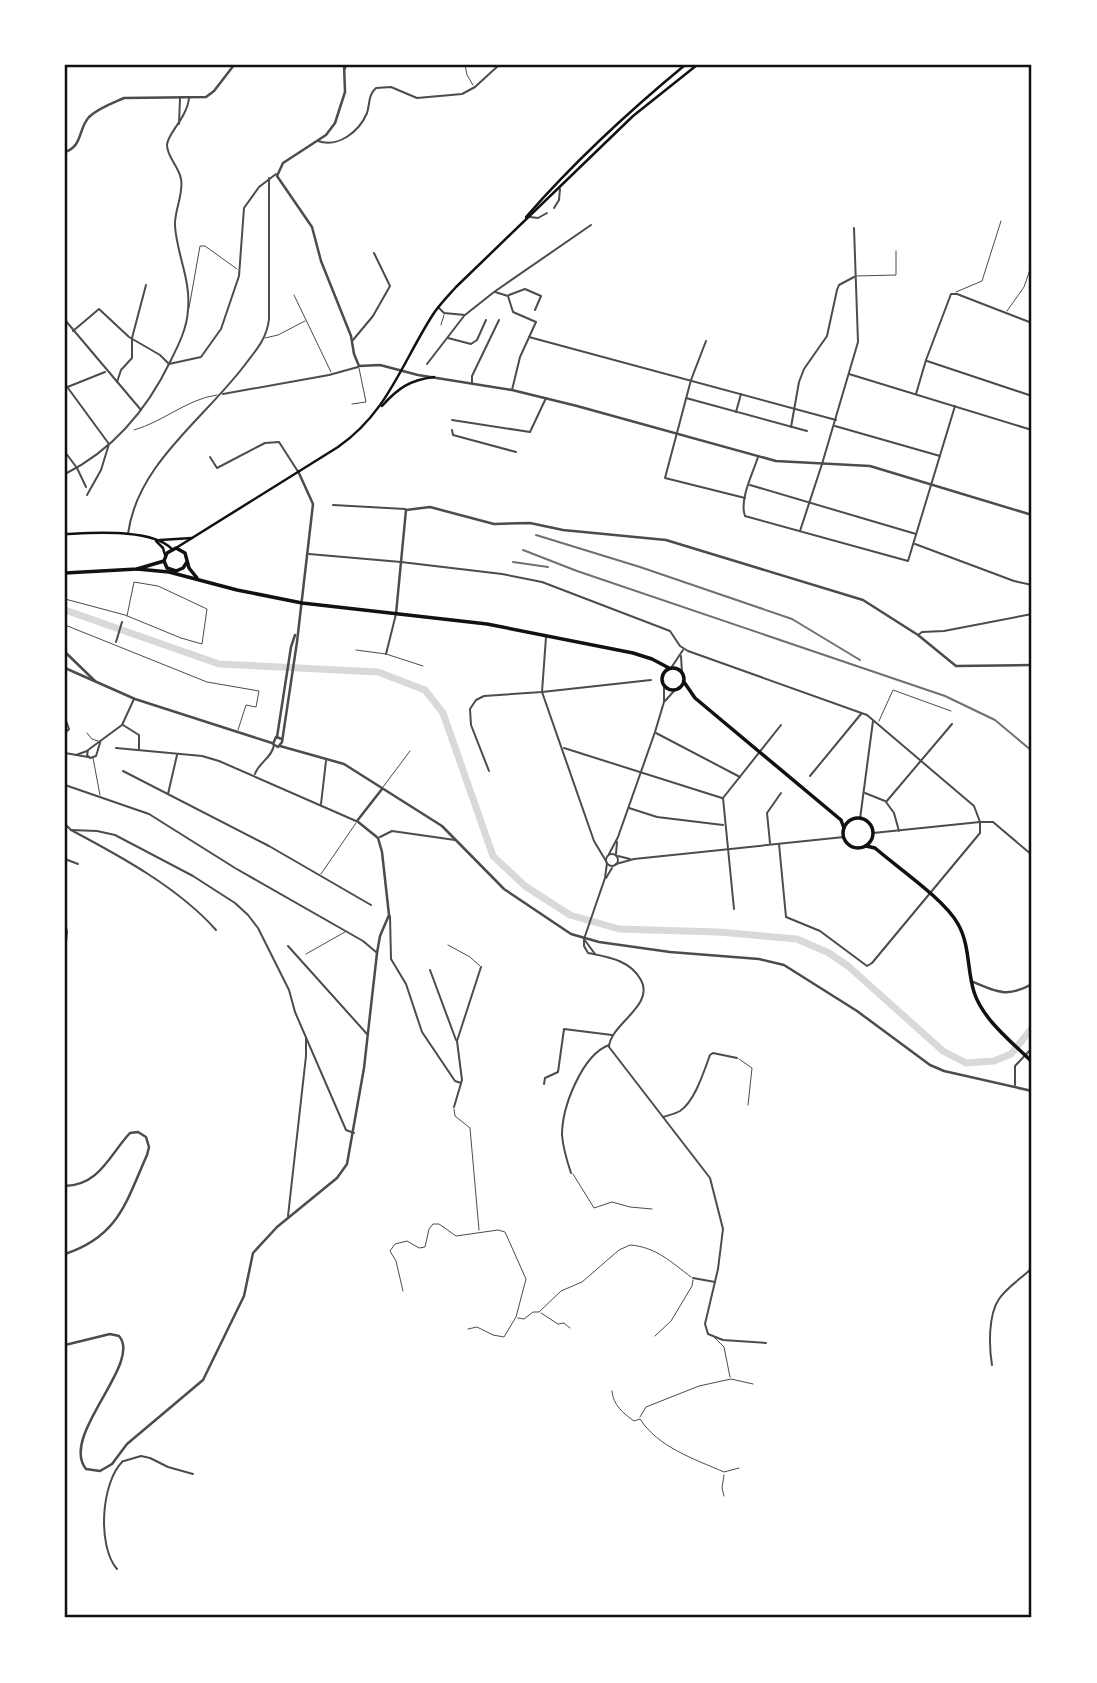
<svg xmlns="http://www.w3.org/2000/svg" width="1097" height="1683" viewBox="0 0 1097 1683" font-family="'IBM Plex Sans',sans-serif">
<rect width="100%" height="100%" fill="#fff"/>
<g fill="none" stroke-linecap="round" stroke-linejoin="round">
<!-- river -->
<polyline stroke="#d9d9d9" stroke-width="7" points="65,610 219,664 378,672 425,690 443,713 493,856 525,886 570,915 619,929 718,932 797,939 829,953 848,966 943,1051 966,1063 994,1061 1011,1054 1032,1028"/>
<!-- service -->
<g stroke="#4c4c4c" stroke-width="1">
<polyline points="465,65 467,75 473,85"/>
<polyline points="855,276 896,275 896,251"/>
<polyline points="956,292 982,281 1001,221"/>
<polyline points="294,295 331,372"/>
<polyline points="189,308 200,246 205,246 237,269"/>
<polyline points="1007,311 1024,287 1032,264"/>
<polyline points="441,325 444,315"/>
<polyline points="265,338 278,335 305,321"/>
<polyline points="352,404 366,402 359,368"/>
<path d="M134,430c29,-8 53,-31 83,-35"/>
<polyline points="65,599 125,615 181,638 202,644 207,609 158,586 134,582 127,616"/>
<polyline points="65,625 207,682 259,691 256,707 246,705 238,730"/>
<polyline points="356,650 386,654 423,666"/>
<polyline points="879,721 893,690 951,711"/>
<polyline points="87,733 92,739 101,742"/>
<polyline points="93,758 100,795"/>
<polyline points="383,787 410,751"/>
<polyline points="321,874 356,823"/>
<polyline points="448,945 470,957 480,966"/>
<polyline points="306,954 345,932"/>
<polyline points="739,1059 752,1068 748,1105"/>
<polyline points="454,1109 455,1116 470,1128 479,1230"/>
<polyline points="573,1174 594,1208 612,1202 630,1207 652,1209"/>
<polyline points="403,1291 396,1261 390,1251 395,1244 407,1241 419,1248 425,1247 429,1229 433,1224 439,1224 456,1236 498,1230 505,1232 526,1279 516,1317 504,1337 493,1335 477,1327 468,1329"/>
<polyline points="541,1313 558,1324 564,1323 570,1328"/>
<path d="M518,1318l6,1 9,-7h6l22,-21 21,-9 37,-32 11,-5c26,2 41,17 61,32"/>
<polyline points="655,1336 671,1321 692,1286 693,1280"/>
<polyline points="714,1337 724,1347 730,1377"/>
<path d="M612,1391c1,14 11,22 22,30l6,-2c18,28 54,40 84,53l15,-4"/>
<polyline points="640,1417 646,1407 699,1386 731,1379 753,1384"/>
<polyline points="724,1475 722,1488 724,1496"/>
</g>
<!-- pedestrian -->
<polyline stroke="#4c4c4c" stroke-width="2" points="116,642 122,622"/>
<!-- minor -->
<g stroke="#4c4c4c" stroke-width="2">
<polyline points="345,69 346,65"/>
<polyline points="179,124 180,98"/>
<path d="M318,141c20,7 41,-9 49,-28 3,-9 1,-18 9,-25l15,-1 26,11 45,-4 13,-7 24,-22"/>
<polyline points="554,208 559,200 560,189"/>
<polyline points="530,217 538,218 547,213"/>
<polyline points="495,292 508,296 513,312 536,322 520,357 512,390"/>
<polyline points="509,295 525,289 541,296 535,310"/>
<polyline points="438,307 444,313 465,315 494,292 591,225"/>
<polyline points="65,320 141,410"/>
<polyline points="73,331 99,309 129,337 160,355 169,364 201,357 221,329 239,276 244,208 259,187 276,174"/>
<polyline points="529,337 836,420"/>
<polyline points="448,338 471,344 477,340 486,320"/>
<polyline points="353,340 373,316 390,286 374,253"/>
<polyline points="706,341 691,380 665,478 745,498"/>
<polyline points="927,361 1032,396"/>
<polyline points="427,364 464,316"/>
<polyline points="849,374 1032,430"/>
<polyline points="117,382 121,370 132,358 132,338 146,285"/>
<polyline points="472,383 472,376 499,320"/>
<polyline points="65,384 109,444 101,470 87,495"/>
<polyline points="65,388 105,372"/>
<polyline points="223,394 329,375 358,367"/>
<polyline points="916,394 926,360 951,294 957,294 1032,323"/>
<polyline points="686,398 807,431"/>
<polyline points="736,412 741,394"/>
<polyline points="452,420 530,432 546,398"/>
<polyline points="835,426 940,456"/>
<polyline points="791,427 799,382 804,369 827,336 837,290 839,285 854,277"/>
<polyline points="452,430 453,435 516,452"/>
<polyline points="65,452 77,468 86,487"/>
<polyline points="210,457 217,468 265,443 279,442 297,470"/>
<path d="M758,457c-5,16 -19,43 -13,59l163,45 47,-155"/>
<path d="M65,474c48,-24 83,-66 106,-114 8,-16 16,-32 17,-50 3,-30 -11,-55 -13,-84 -1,-15 9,-32 6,-47 -2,-12 -14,-22 -14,-34 0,-11 20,-27 22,-47"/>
<polyline points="750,485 916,534"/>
<polyline points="333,505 405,509"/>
<polyline points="800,531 822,464 858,342 854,228"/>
<path d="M128,534c9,-71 79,-117 119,-172 11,-14 20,-25 22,-43v-141"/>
<polyline points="915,544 1014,581 1032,585"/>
<polyline points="309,554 401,562 502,574 542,582 670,631 680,646 688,651 867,715 974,806 980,822 993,822 1032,855"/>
<polyline points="918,635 922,632 944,631 1032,614"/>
<polyline points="546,637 542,692 594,841 606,861"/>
<polyline points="386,654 396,614"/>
<polyline points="681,656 682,673"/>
<polyline points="671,668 683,650"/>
<polyline points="665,701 674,691"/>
<polyline points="65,718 69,729 65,733"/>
<polyline points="123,725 139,735 139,749"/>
<polyline points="656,733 740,777"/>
<polyline points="100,743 96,756 90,758 87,755 88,750 122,725 134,699"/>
<polyline points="116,748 202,756 219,761 356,821"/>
<polyline points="564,748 722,798"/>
<polyline points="65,753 88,757"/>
<polyline points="76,755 87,751"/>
<polyline points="123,771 269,846 371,905"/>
<polyline points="489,771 471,725 470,709 476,700 484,696 542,692 651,680"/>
<path d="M255,774c4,-12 17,-16 19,-29"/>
<polyline points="810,776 861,714"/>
<polyline points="65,785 149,814 235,868 363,941 376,952"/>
<polyline points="865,793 885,801"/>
<polyline points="168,794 177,755"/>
<polyline points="321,804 326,761"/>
<polyline points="629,808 657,817 723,825"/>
<polyline points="860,819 873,721"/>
<path d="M65,824l6,6c49,26 108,58 145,100"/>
<polyline points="71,830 97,831 115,835 193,876 235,903 248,915 258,928 289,990 295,1012 346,1130 354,1133"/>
<polyline points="899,831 894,813 886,802 952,724"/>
<polyline points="380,837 392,831 455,840"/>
<polyline points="770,843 767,813 781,793"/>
<polyline points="779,844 786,917 820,931 867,966 872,963 980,833 980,822 873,833"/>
<circle cx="612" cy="860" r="6"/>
<polyline points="609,854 618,837 655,732 664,702 664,686"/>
<polyline points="616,854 617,842"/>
<polyline points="618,856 630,859"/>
<polyline points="65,859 78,864"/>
<path d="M607,863l-2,15 -21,61v7l4,7c20,4 42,7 53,27 14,26 -31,44 -32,67l101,131 13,51 -5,40 -13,55 3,10 15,6 43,3"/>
<polyline points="616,864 634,859 844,837"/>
<polyline points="606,878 612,868"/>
<polyline points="734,909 723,798 781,725"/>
<polyline points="390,916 391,959 406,984 422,1032 455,1081 461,1083"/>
<polyline points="65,923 67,932 65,952"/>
<polyline points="584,939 595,954"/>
<polyline points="288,946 367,1034"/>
<polyline points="430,970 456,1040"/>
<polyline points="544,1084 545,1078 558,1072 564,1029 612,1035"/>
<polyline points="1015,1085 1015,1066 1032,1048"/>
<polyline points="454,1107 462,1080 457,1041 481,967"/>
<path d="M663,1117c6,-2 12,-3 17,-6 15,-10 24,-40 30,-56l3,-2 24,5"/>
<path d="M571,1173c-4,-12 -8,-26 -9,-38 0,-28 20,-80 47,-90"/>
<polyline points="288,1216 306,1056 306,1038"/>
<polyline points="693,1278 715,1282"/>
<path d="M992,1365c-3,-18 -4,-50 7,-66 8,-12 23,-21 33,-31"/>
<polyline points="124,1461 141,1456 150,1458 168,1467 193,1474"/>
<path d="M117,1569c-20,-23 -16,-87 6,-108"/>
</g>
<!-- tertiary -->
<g stroke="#4c4c4c" stroke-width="2.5">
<polyline points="344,65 345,92 335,123 326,135 283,163 277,176 312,227 321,261 351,336 354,354 359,366 380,365 418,375 512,390 577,406 776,461 870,466 1032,515"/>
<path d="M65,152c18,-6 13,-23 24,-35 9,-9 24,-14 35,-19l82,-1 8,-6 20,-26"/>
<polyline points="396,614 406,510 430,507 494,524 530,523 563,530 666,540 863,600 918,635 956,666 1032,665"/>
<polyline points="65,652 95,681"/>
<polyline points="65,668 135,699 272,743"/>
<polyline points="277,737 291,647 295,635"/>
<polyline points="282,739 276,737 273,744 278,747 282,742 297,642 313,504 298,471"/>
<polyline points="280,746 344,764 442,826 504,889 571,934 599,942 670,952 759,959 784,965 857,1011 930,1065 944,1071 1032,1091"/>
<path d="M971,981c25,11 37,17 61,3"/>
<path d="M65,1186c35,-1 45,-32 65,-53l8,-1 8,5 3,10 -2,8c-21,47 -28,81 -82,99"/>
<path d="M65,1345l45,-11 9,2c24,27 -60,100 -33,133l14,2 12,-7 15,-20 76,-64 41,-84 9,-43 24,-26 60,-49 10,-14 17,-96 13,-115 3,-17 9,-21 -7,-63 -4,-14 -21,-17 25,-32"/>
</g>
<!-- secondary -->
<g stroke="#111" stroke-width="2.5">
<path d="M526,217c49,-56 102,-105 159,-152"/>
<path d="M382,406c16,-18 28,-26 52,-29"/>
<path d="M65,534c27,-1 87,-6 107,15"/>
<polyline points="160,540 192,538"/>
<polyline points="156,541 163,548 165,555"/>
<path d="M176,548l162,-101c49,-34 63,-82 94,-131 6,-10 16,-20 24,-29l177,-171 64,-51"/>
</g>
<!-- primary -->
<g stroke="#111" stroke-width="3.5">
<polyline points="164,561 167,568 176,571 183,568 187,562"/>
<polyline points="137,569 169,572 237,590 302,603 487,624 633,653 652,659 669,668"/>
<polyline points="65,573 137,569 164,561 167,553 176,548 185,553 189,568 197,578"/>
<circle cx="673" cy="679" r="11"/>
<polyline points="684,682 695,698 841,820 844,828"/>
<circle cx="858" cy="833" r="15"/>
<path d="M866,846l9,2c23,20 69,51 83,76 12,21 9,46 16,68 9,28 38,50 58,70"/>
</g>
<!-- rail -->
<g stroke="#707070" stroke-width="2">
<polyline points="536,535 640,567 792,619 860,660"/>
<polyline points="523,550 577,571 945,696 995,720 1032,751"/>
<polyline points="513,562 548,567"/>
</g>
</g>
<!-- border -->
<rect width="1097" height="1683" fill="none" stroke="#ffffff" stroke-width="133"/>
<rect x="66" y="66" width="964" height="1550" fill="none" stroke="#111" stroke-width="2.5"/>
</svg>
